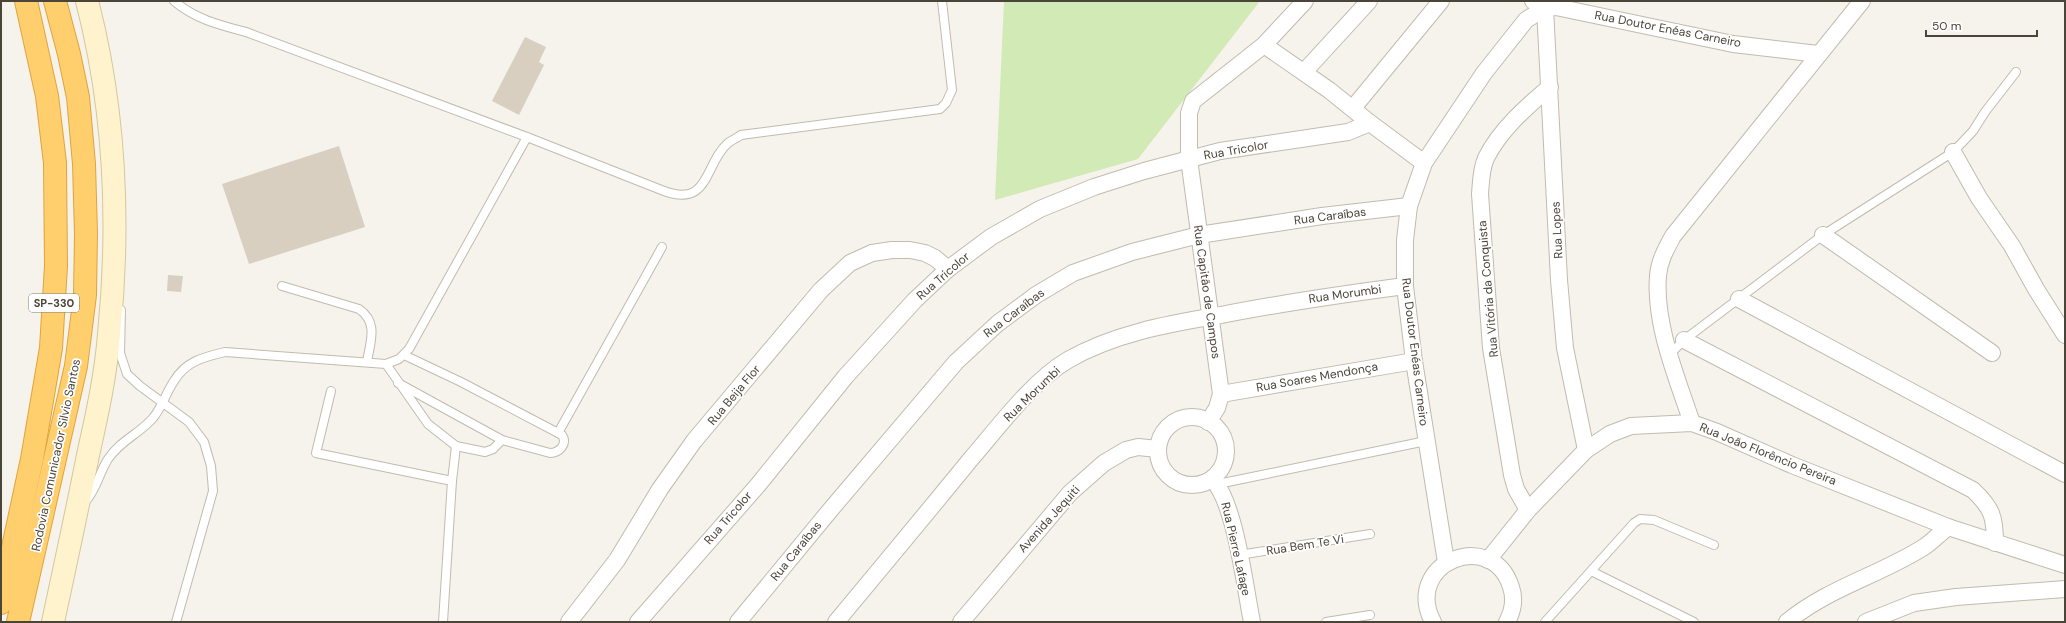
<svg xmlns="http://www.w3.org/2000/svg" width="2066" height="623" viewBox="0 0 2066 623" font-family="'DM Sans',sans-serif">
<rect width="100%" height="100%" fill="#f6f3ec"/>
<!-- green -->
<polygon fill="#d2eab5" points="1004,1 1260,1 1138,159 995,200"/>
<!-- building -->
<g fill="#d8cfc1">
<polygon points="525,37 546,47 539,62 544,65 519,115 492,101"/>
<polygon points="339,146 365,227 249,264 222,184"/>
<polygon points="168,275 183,276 181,292 167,291"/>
</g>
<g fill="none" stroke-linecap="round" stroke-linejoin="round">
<!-- service casing -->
<g stroke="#c2bbae" stroke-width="10">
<g id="service">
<path d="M174,1c21,18 45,24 72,31l281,105 137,54c46,17 40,-27 64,-48 4,-3 9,-5 13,-8l199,-26 6,-6 6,-13 -10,-89"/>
<path d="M282,286l77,23c20,14 11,33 8,53"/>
<polyline points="121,310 120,353 127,374 140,386 189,422 204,442 211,466 213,491 176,622"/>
<polyline points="1669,355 1684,340 1823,235 1953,152 1973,131 1985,112 2016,72"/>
<path d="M386,364l42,60 28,22 29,6 8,-3 9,-9 48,13c9,0 18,-9 12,-18l-101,-53 -57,-27"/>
<polyline points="398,383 502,440"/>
<polyline points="331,391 316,453 452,481"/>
<polyline points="558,433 662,247"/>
<polyline points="1218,484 1426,441"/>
<path d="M85,502c12,-13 14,-29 23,-43 14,-20 30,-24 45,-41 9,-11 13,-25 21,-37 12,-20 30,-24 51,-29l161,12 13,-5 10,-10 118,-212"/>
<polyline points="1239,555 1370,534"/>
<polyline points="1591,571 1694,622"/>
<polyline points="443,622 452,481 456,446"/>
<polyline points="1326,622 1370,615"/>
<polyline points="1545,622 1634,523 1640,519 1654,520 1714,545"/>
</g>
</g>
<!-- minor casing -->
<g stroke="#c2bbae" stroke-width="18">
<g id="minor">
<polyline points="1533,1 1545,8 1559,280 1565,348 1586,450"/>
<polyline points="1264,45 1329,90 1370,123 1424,163"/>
<polyline points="1304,72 1369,1"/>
<polyline points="1353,108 1441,1"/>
<polyline points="1953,152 1979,198 2012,246 2036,289 2065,335"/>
<polyline points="1823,235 1992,353"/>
<polyline points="1739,299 2065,474"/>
<path d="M1684,340l289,150c19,18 22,27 22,53"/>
<polyline points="1221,394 1414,361"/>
<circle cx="1192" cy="451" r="34"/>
<polyline points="1208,422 1217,408 1221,394 1189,159 1189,113 1193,101 1264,45 1305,1"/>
<path d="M1692,423c-15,-45 -38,-99 -34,-147 1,-15 8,-27 15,-40l189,-235"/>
<path d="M1212,479c23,22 33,109 40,143"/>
<path d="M1528,510l-12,-21 -4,-14 -21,-127 -11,-154c1,-12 1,-25 6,-36 14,-28 40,-51 64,-71"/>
<polyline points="1488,560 1528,510 1586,450 1610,434 1631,426 1692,423 1717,432 1792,465 1948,527 2065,565"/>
<polyline points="1446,562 1414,361 1405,286 1405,240 1409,206 1424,163 1484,73 1526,20 1545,8 1556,7 1733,44 1818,54"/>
<polyline points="569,622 617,560 660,489 694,441 821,290 850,263 872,253 892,250 910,250 925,253 935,258 948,269"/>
<polyline points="638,622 758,485 846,376 915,300 948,269 991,237 1040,209 1094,187 1144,171 1220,151 1348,132 1370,123"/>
<polyline points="738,622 832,508 956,362 997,324 1036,295 1073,273 1132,252 1199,235 1322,216 1409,206"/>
<path d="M836,622c45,-54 90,-108 134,-162 27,-31 62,-79 98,-100 47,-27 101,-36 153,-45 61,-12 123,-21 184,-29"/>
<polyline points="961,622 1070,493 1104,463 1126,450 1138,447 1158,449"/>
<path d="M1433,622c-31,-59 59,-95 78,-35 4,12 2,24 -4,35"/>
<path d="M1787,622c41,-34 93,-47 137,-75 9,-6 16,-14 24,-20"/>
<polyline points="1866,622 1914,603 1956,597 2065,589"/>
</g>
</g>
<!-- secondary casing -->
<g stroke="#d6c79b" stroke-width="24">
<path id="secondary" d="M53,622c12,-56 24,-111 35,-167 9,-40 18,-81 21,-121 11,-111 6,-225 -22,-333"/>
</g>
<!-- motorway casing -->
<g stroke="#e0a43c" stroke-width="24">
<g id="motorway">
<polyline points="1,603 32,459 51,348 56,266 55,163 47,96 26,1"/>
<polyline points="18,622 76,366 85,295 86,233 84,164 78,97 69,54 55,1"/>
</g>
</g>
<!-- service -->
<use href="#service" stroke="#fff" stroke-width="8"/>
<!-- minor -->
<use href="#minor" stroke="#fff" stroke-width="16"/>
<!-- secondary -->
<use href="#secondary" stroke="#fff3cd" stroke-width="22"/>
<!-- motorway -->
<use href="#motorway" stroke="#ffcf6e" stroke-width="22"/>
</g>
<g text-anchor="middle" stroke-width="3.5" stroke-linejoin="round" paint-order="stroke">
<!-- shield labels -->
<rect fill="#fff" stroke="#817c74" stroke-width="1" x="29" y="294" width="50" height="18" rx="3"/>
<g font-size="11" font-weight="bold" fill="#4b4439">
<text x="54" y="307">SP-330</text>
</g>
<!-- street labels -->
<g font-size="12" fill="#4b4439" stroke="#fff">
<text transform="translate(1668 29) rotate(11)" y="4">Rua Doutor Enéas Carneiro</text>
<text transform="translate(1236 150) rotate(-10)" y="4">Rua Tricolor</text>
<text transform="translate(1330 216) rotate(-7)" y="4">Rua Caraíbas</text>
<text transform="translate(1557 230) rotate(-93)" y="4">Rua Lopes</text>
<text transform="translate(943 276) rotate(-41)" y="4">Rua Tricolor</text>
<text transform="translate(1488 289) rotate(-95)" y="4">Rua Vitória da Conquista</text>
<text transform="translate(1207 292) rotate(82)" y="4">Rua Capitão de Campos</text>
<text transform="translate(1345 294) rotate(-8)" y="4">Rua Morumbi</text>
<text transform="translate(1014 313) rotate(-37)" y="4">Rua Caraíbas</text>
<text transform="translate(1415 352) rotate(83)" y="4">Rua Doutor Enéas Carneiro</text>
<text transform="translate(1317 377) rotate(-10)" y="4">Rua Soares Mendonça</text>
<text transform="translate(1032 394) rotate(-44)" y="4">Rua Morumbi</text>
<text transform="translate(734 395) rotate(-50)" y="4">Rua Beija Flor</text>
<text transform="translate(1768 454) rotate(22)" y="4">Rua João Florêncio Pereira</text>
<text transform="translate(56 455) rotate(-78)" y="4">Rodovia Comunicador Silvio Santos</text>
<text transform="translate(728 518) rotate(-49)" y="4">Rua Tricolor</text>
<text transform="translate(1049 519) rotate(-48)" y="4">Avenida Jequiti</text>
<text transform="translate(1305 545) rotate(-9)" y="4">Rua Bem Te Vi</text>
<text transform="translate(1236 549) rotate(77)" y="4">Rua Pierre Lafage</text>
<text transform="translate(796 551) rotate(-51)" y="4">Rua Caraíbas</text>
</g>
</g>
<!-- border -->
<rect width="2066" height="623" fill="none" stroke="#4b4439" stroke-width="4"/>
<!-- scale -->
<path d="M1926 30v6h111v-6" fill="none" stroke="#4b4439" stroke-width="2"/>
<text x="1932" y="30" font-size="12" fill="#4b4439" stroke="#ffffff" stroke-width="3" paint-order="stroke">50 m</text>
</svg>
